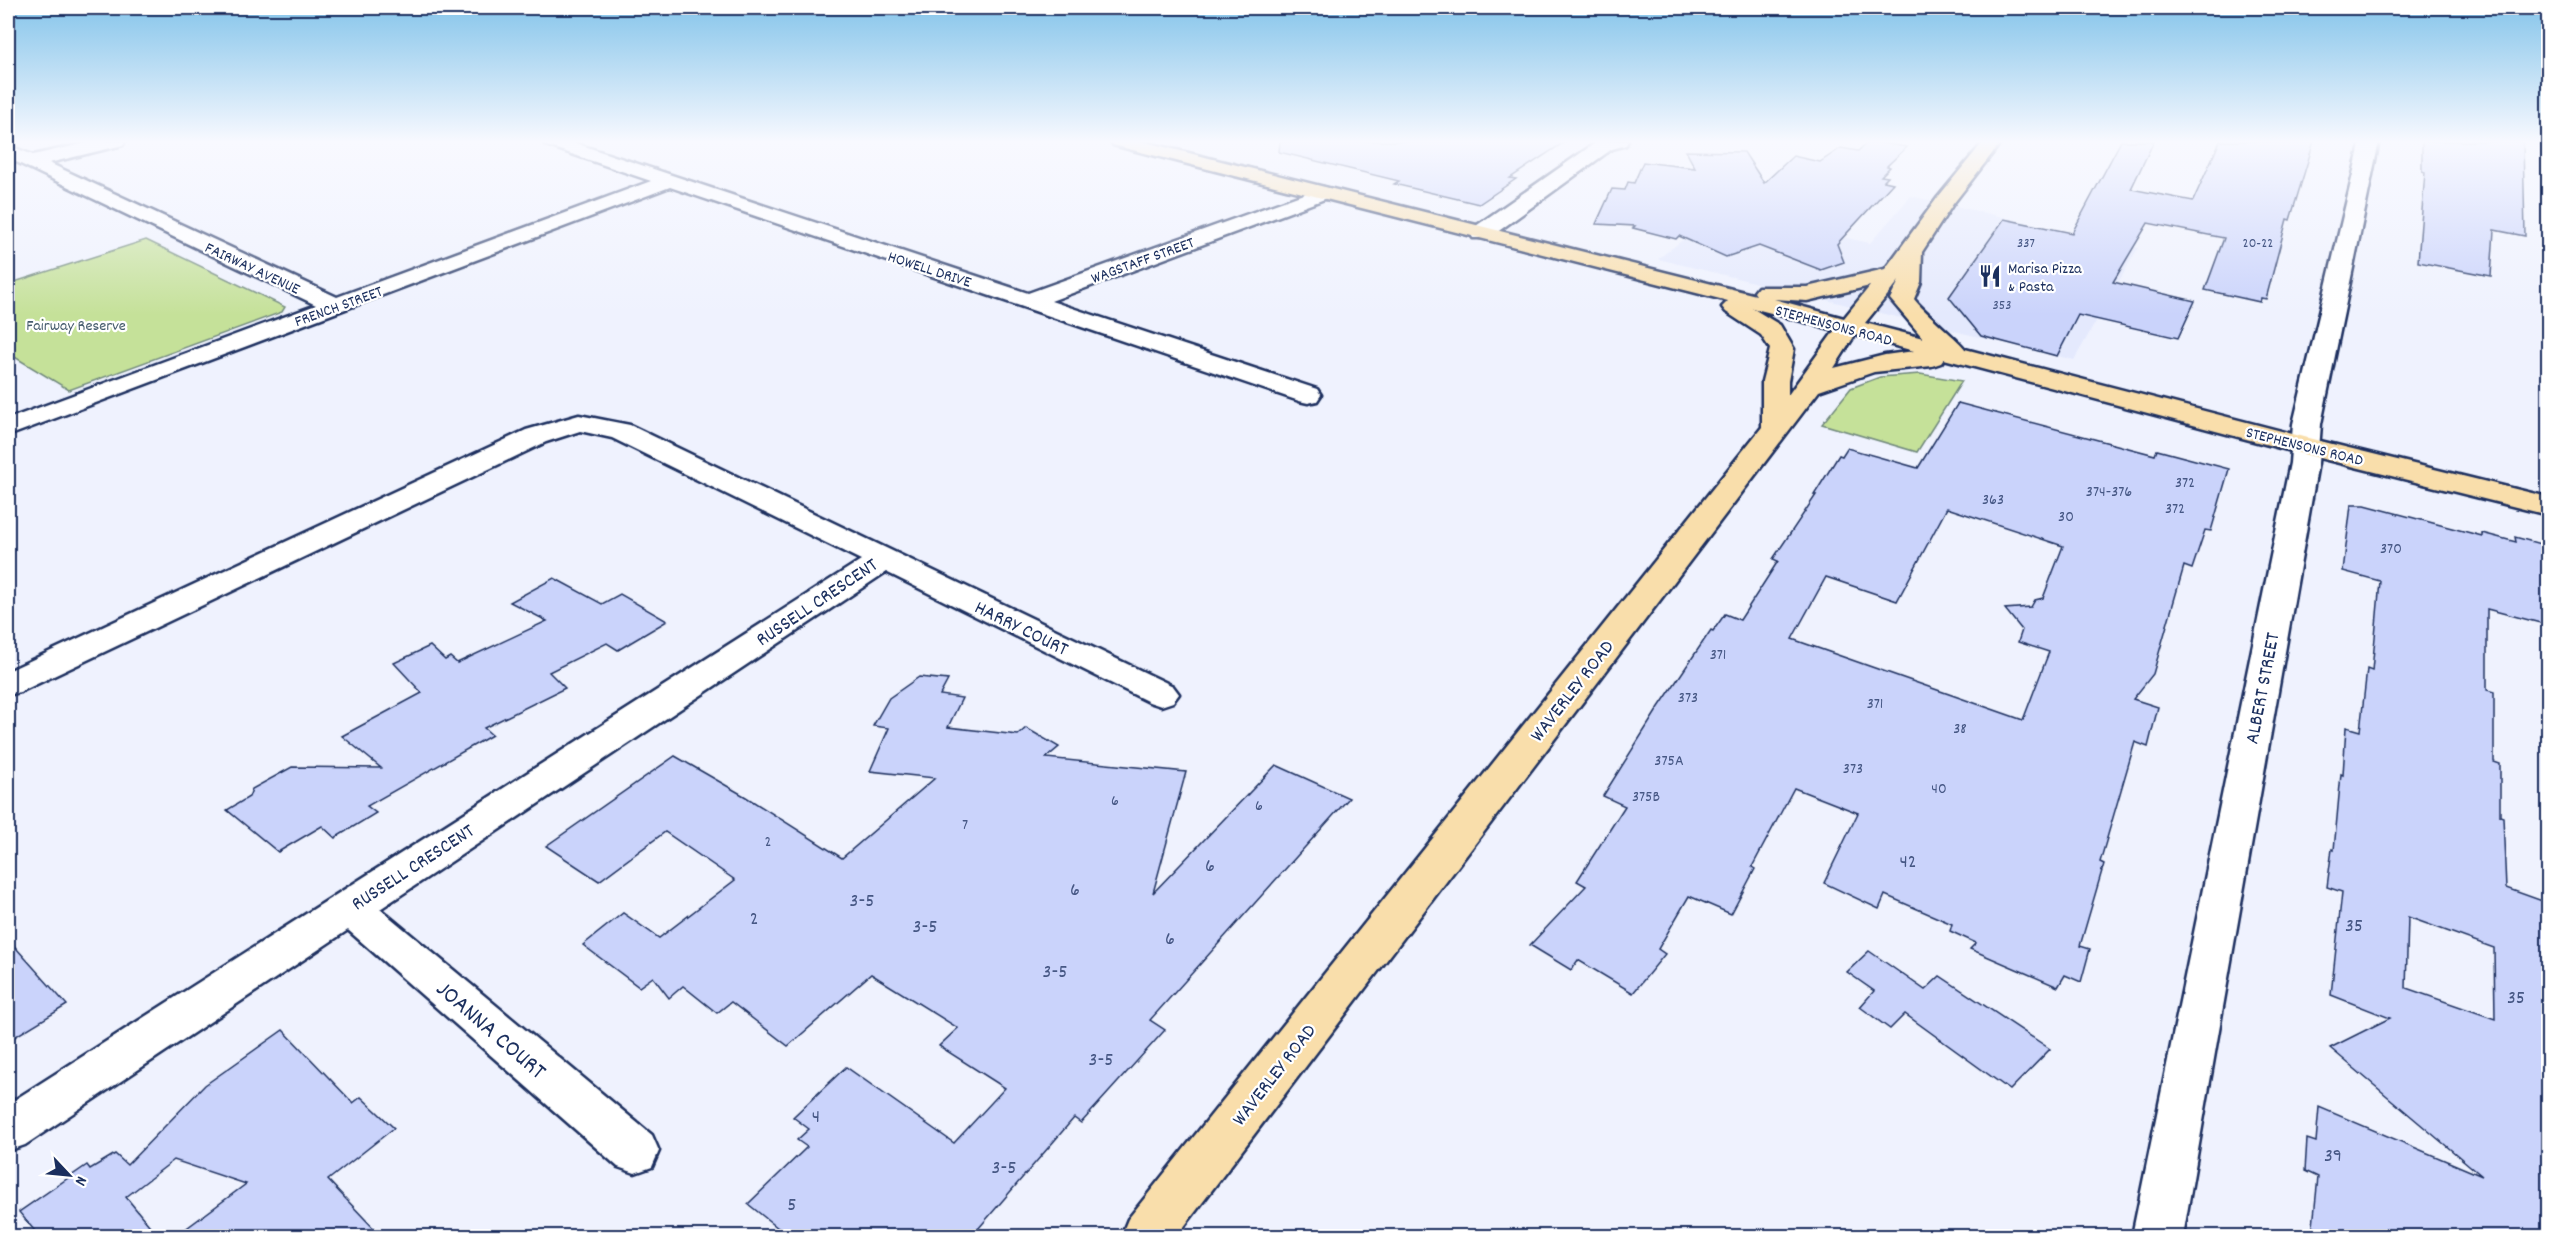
<svg xmlns="http://www.w3.org/2000/svg" width="2556" height="1244" viewBox="0 0 2556 1244" font-family="Dekko,sans-serif">
<rect width="100%" height="100%" fill="#eff2fe"/>
<filter id="ink" filterUnits="userSpaceOnUse"><feTurbulence type="fractalNoise" baseFrequency=".0167" numOctaves="2"/><feDisplacementMap in="SourceGraphic" scale="12" xChannelSelector="R" yChannelSelector="G"/><feConvolveMatrix kernelMatrix="1 2 1 2 8 2 1 2 1" color-interpolation-filters="sRGB"/></filter>
<g filter="url(#ink)">
<!-- built -->
<polygon fill="#e4e9fd" points="1911,196 2138,248 2074,360 1658,259 1720,211 1870,243"/>
<!-- green -->
<g fill="#c5e199" stroke="#70887c" stroke-width="1.5">
<polygon points="146,240 285,307 282,312 69,390 8,353 8,284"/>
<polygon points="1920,374 1962,381 1917,452 1822,424 1851,388 1880,377"/>
</g>
<!-- building -->
<g fill="#cad3fb" stroke="#1b2f5e" stroke-width="1.5" fill-rule="evenodd">
<polygon points="1280,141 1566,141 1510,178 1516,179 1479,204 1394,184 1399,181 1279,152"/>
<polygon points="1869,141 1907,147 1887,166 1890,167 1881,176 1888,177 1884,181 1893,183 1837,244 1844,262 1821,270 1759,246 1726,257 1679,236 1676,239 1633,228 1635,226 1596,224 1612,189 1625,190 1628,182 1634,183 1643,162 1695,168 1686,151 1744,152 1764,183 1793,156 1820,162 1841,148 1858,151"/>
<polygon points="2121,141 2154,141 2131,189 2193,201 2220,141 2314,141 2290,220 2287,219 2266,299 2261,298 2260,302 2205,290 2224,238 2148,223 2113,282 2195,301 2178,338 2078,315 2057,356 1981,336 1949,297 2004,219 2072,233"/>
<polygon points="2422,141 2523,141 2525,236 2494,230 2491,276 2418,262 2425,172 2422,171"/>
<path d="M1958,403l197,52 2,-5 72,19 -18,62 -6,-1 -13,39 -8,-3 -31,108 -20,25 25,8 -10,40 -13,-5 -35,120 4,2 -24,82 10,3 -9,33 -16,-7 -7,12 -88,-38 6,-6 -26,-12 2,-7 -67,-29 -6,14 -55,-26 34,-70 -64,-25 -42,79 3,2 -24,45 -42,-18 -31,53 7,5 -32,39 -55,-33 -7,10 -41,-25 56,-59 -9,-5 48,-75 -22,-10 56,-89 52,-77 2,1 12,-17 15,6 38,-59 -5,-2 43,-64h-2l25,-40 3,1 5,-8 71,20zM1947,508l116,38 -20,52 -8,2 -4,7 -26,2 17,21 -4,12 31,10 -26,68 -231,-81 34,-62 71,24z"/>
<path d="M2351,505h14l117,31v-3l34,9 -1,-5 33,9v79l-61,-16v81l7,2v70l6,2v52l3,1 3,71 42,15v333h-236l6,-59 -13,-6 2,-32 9,3 3,-35 163,69 -152,-128 60,-30 -59,-23 11,-103 -15,-5 5,-38 2,1 7,-76 2,1 3,-48 14,4 7,-62 5,2 8,-90 -37,-10zM2408,917l86,31 1,71 -89,-31z"/>
<polygon points="554,578 602,604 620,594 667,621 618,650 607,643 549,672 565,688 484,728 492,735 367,806 376,813 335,838 322,826 278,852 227,810 249,797 252,789 292,767 381,768 342,736 422,693 394,663 430,646 445,660 450,657 457,663 547,621 510,602"/>
<polygon points="919,677 948,680 940,695 962,698 948,727 1018,735 1026,728 1059,747 1046,758 1186,772 1153,893 1276,765 1349,798 1150,1020 1165,1030 1081,1123 1074,1118 972,1236 788,1236 748,1204 807,1147 797,1140 809,1129 793,1117 846,1067 954,1143 1005,1088 939,1046 958,1028 871,974 788,1046 731,1002 717,1013 683,986 669,998 653,977 639,987 583,945 623,913 659,938 735,880 665,832 599,881 546,846 675,756 746,797 842,858 935,778 870,771 889,728 873,726 889,698"/>
<polygon points="8,939 67,1005 8,1041"/>
<polygon points="1869,951 1925,990 1940,976 2050,1049 2010,1090 1905,1014 1890,1029 1860,1007 1874,991 1847,972"/>
<polygon points="283,1030 353,1103 361,1097 394,1128 328,1180 381,1236 176,1236 246,1184 174,1160 126,1197 158,1236 39,1236 19,1212 87,1165 90,1169 115,1154 127,1165 205,1085"/>
</g>
<g fill="none" stroke-linecap="round" stroke-linejoin="round">
<!-- minor casing -->
<g stroke="#1b2f5e" stroke-width="5">
<g id="minor">
<polygon points="95,141 125,141 123,145 49,163 337,297 651,181 545,145 543,141 569,141 1028,293 1323,187 1330,189 1333,193 1330,197 1051,301 1317,389 1321,395 1317,401 1308,403 1299,401 670,187 8,436 8,419 316,305 8,158 8,145 33,155"/>
<polygon points="1598,141 1628,141 1626,145 1612,149 1489,238 1473,238 1470,233 1473,228"/>
<polygon points="2361,141 2379,141 2321,424 2318,463 2183,1236 2132,1236 2290,463 2293,424"/>
<polygon points="579,415 630,425 1173,686 1179,694 1173,702 1161,706 1149,702 886,572 380,909 652,1135 659,1151 652,1167 635,1173 618,1167 348,930 25,1145 8,1151 8,1104 861,560 612,438 580,431 546,442 20,692 8,695 8,671 526,430"/>
</g>
</g>
<!-- primary casing -->
<g stroke="#1b2f5e" stroke-width="5">
<path id="primary" d="M1111,141h30l615,154 -2,-3 4,-5h49l78,-18 53,-72 46,-56h18l-49,63 -31,48 -1,30 -7,17c9,12 49,45 51,50l347,90 236,58v18l-253,-63 -351,-93 -3,4 -9,3 -58,6 -55,19 -642,845h-56l7,-17 634,-792v-46l8,-32 -9,-14 -35,-23 -4,-5 6,-6 -615,-156zM1899,281l-9,18 33,39 -58,-15zM1870,286l-26,32 -70,-19 33,2zM1752,308l83,22 -47,65v-14l6,-32 -14,-24zM1855,335l59,16 -29,4 -51,13z"/>
</g>
<!-- minor -->
<use href="#minor" fill="#fff" fill-rule="evenodd"/>
<!-- primary -->
<use href="#primary" fill="#f9deab" fill-rule="evenodd"/>
</g>
</g>
<!-- sky -->
<linearGradient id="sky" x2="0" y2="1"><stop stop-color="#84c4ea"/><stop offset="0.45" stop-color="#f8f9ff"/><stop offset="1" stop-color="#f8f9ff" stop-opacity="0"/></linearGradient>
<rect width="2556" height="315" fill="url(#sky)"/>
<!-- icons -->
<defs>
<g id="restaurant-bare" transform="scale(1.8)"><path d="M-5-6h1v4h1v-4h1v4h1v-4h1v5L-1.5 .5V6h-2V.5L-5-1ZM5-6V6H3V1.5H1.5Q1.5-4 5-6Z" fill="#1b2f5e" stroke="#fff" stroke-width="2.5" paint-order="stroke"/></g>
</defs>
<g fill-rule="evenodd">
<use href="#restaurant-bare" x="1990" y="276"/>
</g>
<g text-anchor="middle" stroke-width="4.5" stroke-linejoin="round" paint-order="stroke">
<!-- far-number labels -->
<g font-size="14" fill="#475885">
<text x="2026" y="247">337</text>
<text x="2258" y="247">20-22</text>
<text x="2002" y="309">353</text>
</g>
<!-- far-street labels -->
<g font-size="16" fill="#1b2f5e" stroke="#fff">
<text transform="translate(1142 259) rotate(-20)" y="6">WAGSTAFF STREET</text>
<text transform="translate(253 267) rotate(25)" y="6">FAIRWAY AVENUE</text>
<text transform="translate(930 268) rotate(18)" y="6">HOWELL DRIVE</text>
<text transform="translate(338 305) rotate(-20)" y="6">FRENCH STREET</text>
<text transform="translate(1834 324) rotate(15)" y="6">STEPHENSONS ROAD</text>
<text transform="translate(2305 445) rotate(14)" y="6">STEPHENSONS ROAD</text>
</g>
<!-- far-poi labels -->
<g font-size="16" fill="#1b2f5e" stroke="#fff" text-anchor="start">
<text x="2008" y="273">Marisa Pizza<tspan x="2008" dy="18">&amp; Pasta</tspan></text>
</g>
<!-- far-park labels -->
<g font-size="16" fill="#465c6d" stroke="#fff">
<text x="76" y="330">Fairway Reserve</text>
</g>
<!-- number labels -->
<g font-size="16" fill="#475885">
<text x="2185" y="487">372</text>
<text x="2109" y="496">374-376</text>
<text x="1993" y="504">363</text>
<text x="2175" y="513">372</text>
<text x="2066" y="521">30</text>
<text x="2391" y="553">370</text>
<text x="1718" y="659">371</text>
<text x="1688" y="702">373</text>
<text x="1875" y="708">371</text>
<text x="1960" y="733">38</text>
<text x="1669" y="765">375A</text>
<text x="1853" y="773">373</text>
<text x="1939" y="793">40</text>
<text x="1646" y="801">375B</text>
<text x="1115" y="805">6</text>
<text x="1259" y="810">6</text>
<text x="965" y="829">7</text>
<text x="768" y="846">2</text>
</g>
<!-- street labels -->
<g font-size="20" fill="#1b2f5e" stroke="#fff">
<text transform="translate(816 601) rotate(-34)" y="7">RUSSELL CRESCENT</text>
<text transform="translate(1022 627) rotate(26)" y="7">HARRY COURT</text>
<text transform="translate(2261 688) rotate(-79)" y="7">ALBERT STREET</text>
<text transform="translate(1571 690) rotate(-52)" y="7">WAVERLEY ROAD</text>
<text transform="translate(412 866) rotate(-33)" y="7">RUSSELL CRESCENT</text>
<text transform="translate(1273 1074) rotate(-52)" y="7">WAVERLEY ROAD</text>
</g>
<!-- near-number labels -->
<g font-size="20" fill="#475885">
<text x="1908" y="867">42</text>
<text x="1210" y="871">6</text>
<text x="1075" y="895">6</text>
<text x="862" y="906">3-5</text>
<text x="754" y="924">2</text>
<text x="2354" y="931">35</text>
<text x="925" y="932">3-5</text>
<text x="1170" y="944">6</text>
<text x="1055" y="977">3-5</text>
<text x="2516" y="1003">35</text>
<text x="1101" y="1065">3-5</text>
<text x="816" y="1122">4</text>
<text x="2333" y="1161">39</text>
<text x="1004" y="1173">3-5</text>
<text x="792" y="1210">5</text>
</g>
<!-- near-street labels -->
<g font-size="24" fill="#1b2f5e" stroke="#fff">
<text transform="translate(492 1029) rotate(41)" y="8">JOANNA COURT</text>
</g>
</g>
<!-- margin -->
<rect width="2556" height="1244" fill="none" stroke="#fff" stroke-width="30"/>
<rect x="15" y="15" width="2526" height="1214" fill="none" stroke="#1b2f5e" stroke-width="2" filter="url(#ink)"/>
<!-- north arrow -->
<g transform="translate(69 1175) rotate(116)" stroke="#ffffff" stroke-width="4.5" paint-order="stroke">
<path d="M0-4.5L10 22L0 15L-10 22Z" fill="#1b2f5e"/>
<text y="-9" font-size="16" font-weight="bold" text-anchor="middle" fill="#1b2f5e">N</text>
</g>
</svg>
